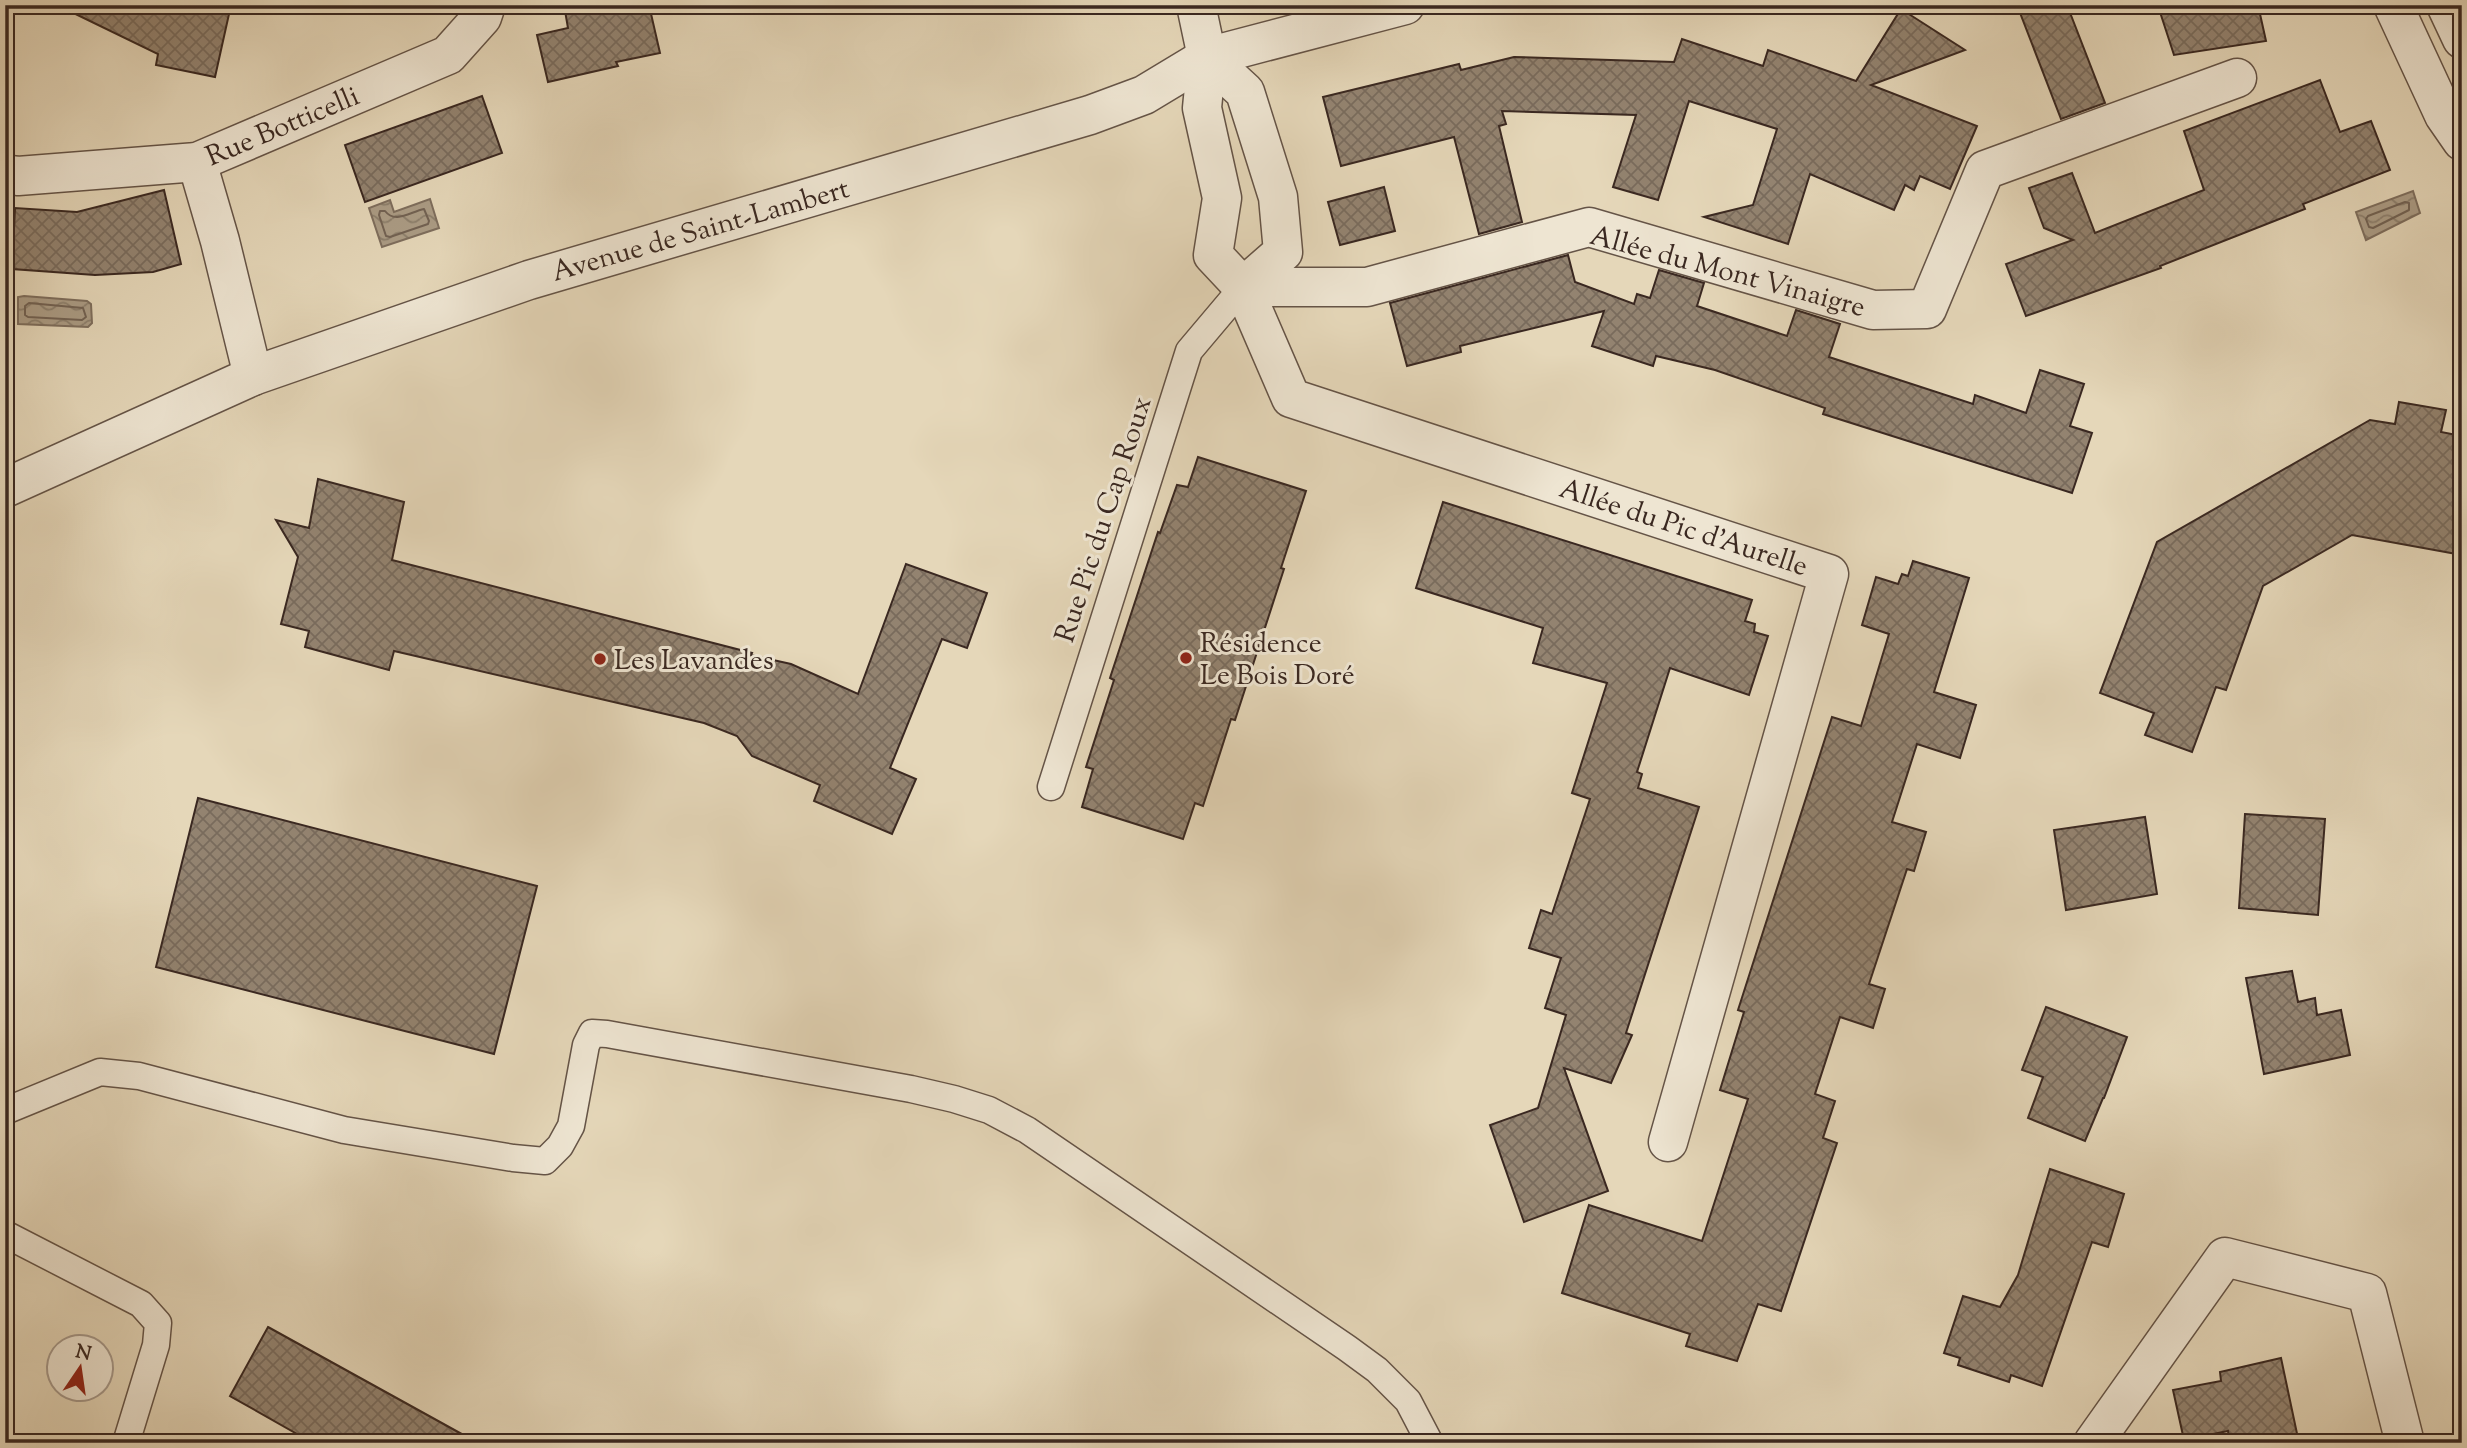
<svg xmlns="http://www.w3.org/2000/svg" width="2467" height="1448" viewBox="0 0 2467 1448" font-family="'Sorts Mill Goudy',serif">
<defs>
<pattern id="water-waves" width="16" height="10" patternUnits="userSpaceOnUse" patternTransform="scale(1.75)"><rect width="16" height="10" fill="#ab9c85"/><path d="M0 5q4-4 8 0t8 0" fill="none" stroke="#8c7f6c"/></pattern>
<pattern id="building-cross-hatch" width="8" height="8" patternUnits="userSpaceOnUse" patternTransform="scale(1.75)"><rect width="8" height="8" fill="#938370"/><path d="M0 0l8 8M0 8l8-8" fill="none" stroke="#796b5c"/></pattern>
</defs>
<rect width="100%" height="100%" fill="#e5d7b9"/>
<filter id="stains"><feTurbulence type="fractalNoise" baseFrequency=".00286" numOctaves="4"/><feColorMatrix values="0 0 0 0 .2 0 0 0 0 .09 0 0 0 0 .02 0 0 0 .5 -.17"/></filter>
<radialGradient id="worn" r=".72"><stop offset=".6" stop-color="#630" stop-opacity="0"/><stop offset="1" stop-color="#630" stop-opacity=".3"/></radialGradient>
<!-- water -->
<g fill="url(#water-waves)" stroke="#7e6e5d" stroke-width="2">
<polygon points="2413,191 2420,213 2366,240 2356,212"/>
<polygon points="430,199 439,228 382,247 369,208 390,200 394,212"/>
<polygon points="24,296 87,301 91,304 92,323 88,327 18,324 18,297"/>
</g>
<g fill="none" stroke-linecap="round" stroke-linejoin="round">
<!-- shore -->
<g stroke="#726253" stroke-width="2">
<polygon points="2405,202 2409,203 2409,210 2373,228 2369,227 2366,219 2368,216"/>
<path d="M424,209l5,12 -1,3 -38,13 -4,-1 -7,-21 1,-4h5c10,13 25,1 39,-2z"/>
<polygon points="29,303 83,308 86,317 82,320 28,317 25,315 25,306"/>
</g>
</g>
<!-- building -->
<g fill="url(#building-cross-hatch)" stroke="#3a2821" stroke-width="2">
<polygon points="57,5 231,5 215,77 156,65 158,54"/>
<polygon points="564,5 649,5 660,53 616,62 618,66 548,82 537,35 568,28"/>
<polygon points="2017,5 2067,5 2105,103 2061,119"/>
<polygon points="2186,5 2258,5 2266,41 2174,55 2160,12"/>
<polygon points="1901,9 1965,50 1871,85 1977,126 1950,189 1920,176 1914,190 1905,185 1894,210 1810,174 1788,244 1704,217 1753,205 1777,129 1689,101 1658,200 1613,187 1636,115 1502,111 1506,124 1499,126 1522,222 1479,234 1454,137 1341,166 1323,97 1459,64 1461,70 1514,57 1674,62 1682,39 1763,66 1768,50 1856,81"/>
<polygon points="2320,80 2340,132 2371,121 2390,170 2303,204 2305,209 2160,266 2161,268 2026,316 2006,264 2073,240 2044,228 2029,188 2072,173 2095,233 2204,190 2184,131"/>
<polygon points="482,96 502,153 365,202 345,145"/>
<polygon points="1384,187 1395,231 1340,245 1328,202"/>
<polygon points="164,190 181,264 153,272 95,275 12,269 15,208 77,212"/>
<polygon points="1568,255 1575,282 1634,304 1637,294 1650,298 1659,270 1704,283 1697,306 1787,336 1796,310 1840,324 1829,357 1973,404 1975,395 2026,413 2040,370 2084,384 2070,426 2092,433 2072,493 1823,414 1825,408 1715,370 1656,356 1653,366 1592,346 1604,311 1460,346 1461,352 1407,366 1390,303"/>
<polygon points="2399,402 2446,410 2441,432 2462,436 2462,555 2352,535 2263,586 2226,690 2216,687 2192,752 2145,735 2154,713 2100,693 2157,542 2370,420 2395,424"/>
<polygon points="1198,457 1306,491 1281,568 1284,569 1235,720 1231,719 1203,806 1195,803 1183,839 1082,807 1093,769 1086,767 1114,680 1110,678 1158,532 1160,533 1177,485 1188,487"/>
<polygon points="318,479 404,502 392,560 752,653 751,655 791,664 858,694 906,564 987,593 967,648 942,639 890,768 916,779 892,834 814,801 820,785 752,756 737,736 704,723 394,651 389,670 305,647 309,631 281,624 298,557 276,520 309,528"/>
<polygon points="1443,502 1752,600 1745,621 1755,624 1754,632 1768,636 1749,695 1670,668 1637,772 1642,774 1638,788 1699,807 1626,1033 1632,1035 1611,1083 1564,1068 1608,1191 1524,1222 1490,1125 1538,1108 1566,1015 1545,1008 1561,958 1529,948 1541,910 1552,914 1590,799 1572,793 1607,683 1533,663 1543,628 1416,588"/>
<polygon points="1913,561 1969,578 1934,692 1976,705 1960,758 1917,744 1892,822 1926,832 1914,871 1907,869 1869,984 1885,989 1873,1028 1840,1017 1815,1094 1835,1101 1823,1138 1837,1143 1781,1311 1758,1304 1737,1361 1686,1346 1690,1334 1562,1293 1589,1205 1702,1241 1748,1099 1720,1090 1744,1012 1738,1010 1832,717 1861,726 1889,634 1862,625 1876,577 1898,584 1902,574 1908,576"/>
<polygon points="198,798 537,886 494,1054 156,967"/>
<polygon points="2245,814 2325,819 2318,915 2239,908"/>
<polygon points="2145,817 2157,894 2066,910 2054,830"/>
<polygon points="2292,971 2298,1002 2315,998 2317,1015 2341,1010 2350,1055 2264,1074 2246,978"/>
<polygon points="2046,1007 2127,1037 2104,1098 2103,1098 2085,1141 2028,1118 2043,1077 2022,1070"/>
<polygon points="2050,1169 2124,1194 2108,1247 2092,1242 2042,1386 2011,1375 2009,1382 1958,1365 1960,1358 1944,1353 1963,1296 2000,1307 2018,1275"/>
<polygon points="268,1327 478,1443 313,1443 230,1396"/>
<polygon points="2281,1358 2299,1443 2230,1443 2228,1431 2184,1440 2173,1390 2221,1381 2220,1372"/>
</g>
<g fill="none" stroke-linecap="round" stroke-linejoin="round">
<!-- service casing -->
<g stroke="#655447" stroke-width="29">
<g id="service">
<polyline points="1051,787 1189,351 1243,287"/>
<polyline points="5,1111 100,1072 139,1076 344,1130 513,1158 545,1161 560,1146 571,1126 586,1045 592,1033 607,1034 911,1089 954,1099 989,1110 1027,1130 1347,1348 1377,1370 1408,1401 1430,1443"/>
<polyline points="5,1234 141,1304 158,1323 156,1345 126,1443"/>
</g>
</g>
<!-- minor casing -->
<g stroke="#655447" stroke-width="41">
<g id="minor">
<polyline points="1196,5 1207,57 1202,108 1222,198 1213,255 1243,287 1291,398 1829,574 1668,1142"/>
<polyline points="2393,5 2444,115 2462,141"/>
<polyline points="2446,5 2462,39"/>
<polyline points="1207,57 1245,92 1278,197 1283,252 1243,287"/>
<polyline points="197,162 220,241 253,376"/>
<polyline points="5,174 18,176 197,162 448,55 482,17 486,5"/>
<polyline points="1243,287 1367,287 1589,227 1873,310 1927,309 1985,170 2237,78"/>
<polyline points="5,488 253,376 529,280 1090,115 1144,95 1207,57 1405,5"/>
<polyline points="2093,1443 2225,1257 2367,1293 2405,1443"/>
</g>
</g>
<!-- service -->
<use href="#service" stroke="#eee5d2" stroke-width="26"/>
<!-- minor -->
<use href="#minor" stroke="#eee5d2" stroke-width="38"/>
</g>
<!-- markers -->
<g fill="#8f2418" stroke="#eee5d2" stroke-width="2.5">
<circle cx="1186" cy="658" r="7"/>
<circle cx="600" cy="659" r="7"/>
</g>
<g text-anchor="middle" stroke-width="6" stroke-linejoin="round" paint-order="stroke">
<!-- street labels -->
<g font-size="28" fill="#3a2821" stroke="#eee5d2">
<text transform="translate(282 125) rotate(-23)" y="10">Rue Botticelli</text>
<text transform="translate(700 229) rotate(-16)" y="10">Avenue de Saint-Lambert</text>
<text transform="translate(1728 270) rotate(15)" y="10">Allée du Mont Vinaigre</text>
<text transform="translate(1102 519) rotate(-72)" y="10">Rue Pic du Cap Roux</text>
<text transform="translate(1684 526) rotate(18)" y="10">Allée du Pic d'Aurelle</text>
</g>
<!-- poi labels -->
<g font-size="28" fill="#3a2821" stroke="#eee5d2" text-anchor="start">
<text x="1200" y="652">Résidence<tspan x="1200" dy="32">Le Bois Doré</tspan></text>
<text x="614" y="669">Les Lavandes</text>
</g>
</g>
<!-- margin -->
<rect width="2467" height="1448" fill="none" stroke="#e5d7b9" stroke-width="28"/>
<rect x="7" y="7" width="2453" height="1434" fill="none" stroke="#3a2821" stroke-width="3.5"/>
<rect x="14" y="14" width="2439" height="1420" fill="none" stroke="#3a2821" stroke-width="2"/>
<!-- north arrow -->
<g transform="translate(80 1368) rotate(13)"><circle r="33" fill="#eee5d2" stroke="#a6998b" stroke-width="2"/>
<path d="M0-5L12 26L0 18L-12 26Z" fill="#8f2418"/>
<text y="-10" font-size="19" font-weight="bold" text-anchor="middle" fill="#3a2821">N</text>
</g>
<rect width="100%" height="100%" filter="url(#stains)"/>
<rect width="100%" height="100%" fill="url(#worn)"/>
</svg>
